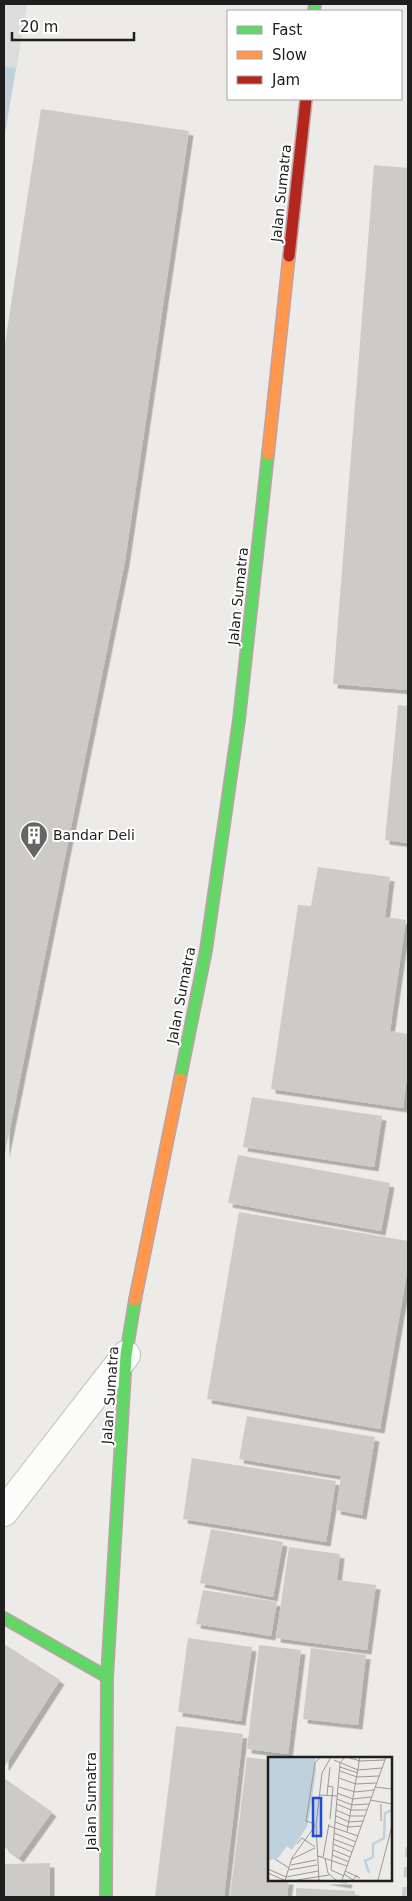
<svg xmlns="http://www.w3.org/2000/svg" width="412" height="1901" viewBox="0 0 412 1901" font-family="'DejaVu Sans',sans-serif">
<defs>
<filter id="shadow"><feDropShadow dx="4.5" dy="4.5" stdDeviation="0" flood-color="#0004"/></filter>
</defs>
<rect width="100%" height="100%" fill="#ecebe7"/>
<!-- water -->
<polygon fill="#bed1dc" points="4,4 27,4 4,139"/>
<!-- pier -->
<polygon fill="#dcdcda" points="4,4 27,4 16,68 4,67"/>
<!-- building -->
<g fill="#cdcbc8" filter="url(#shadow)">
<polygon points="41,109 189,131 125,561 5,1153 4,350"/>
<polygon points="374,165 408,168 408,690 333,684"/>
<polygon points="398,705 408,706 408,843 385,840"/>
<polygon points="318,867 390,877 385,917 406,920 390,1031 408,1034 408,1069 403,1108 271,1089 298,905 311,906"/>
<polygon points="252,1097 382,1116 374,1167 243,1147"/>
<polygon points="238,1155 390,1183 381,1231 228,1203"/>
<polygon points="239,1212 408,1241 408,1267 380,1429 207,1399"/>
<polygon points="247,1416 375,1437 362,1515 336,1510 341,1476 239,1459"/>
<polygon points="192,1458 336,1481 326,1542 183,1519"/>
<polygon points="211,1529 283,1542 273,1597 200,1583"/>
<polygon points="289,1547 340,1554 337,1580 376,1585 367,1650 276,1638"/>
<polygon points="203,1590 277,1602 271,1636 196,1624"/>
<polygon points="188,1638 252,1647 241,1721 178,1712"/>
<polygon points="4,1644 60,1680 5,1766 4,1765"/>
<polygon points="259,1645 301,1650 288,1754 247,1749"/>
<polygon points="311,1648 366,1655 358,1725 303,1719"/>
<polygon points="176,1726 243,1734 224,1897 155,1897"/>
<polygon points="247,1757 270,1760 270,1880 289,1880 287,1897 230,1897"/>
<polygon points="4,1778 52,1812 19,1858 4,1847"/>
<polygon points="50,1863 50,1897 4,1897 4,1864"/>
<polygon points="324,1880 348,1880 347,1884"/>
<polygon points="296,1888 355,1891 355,1897 296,1897"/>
</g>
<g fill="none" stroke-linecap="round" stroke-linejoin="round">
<!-- street casing -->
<g stroke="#c2c1bf" stroke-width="30">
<polyline id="street" points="4,1512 126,1355"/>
</g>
<!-- fast casing -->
<g stroke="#bea2a6" stroke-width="14">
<g id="fast">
<polyline points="314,11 315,4"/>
<polyline points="180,1079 206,950 239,720 268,454"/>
<polyline points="4,1618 107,1677"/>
<polyline points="106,1897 107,1677 126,1355 135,1300"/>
</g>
</g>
<!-- slow casing -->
<g stroke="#bea2a6" stroke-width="14">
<g id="slow">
<polyline points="268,454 289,256"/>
<polyline points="135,1300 180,1079"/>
</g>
</g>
<!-- jam casing -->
<g stroke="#bea2a6" stroke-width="14">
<polyline id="jam" points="289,256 306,99"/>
</g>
<!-- street -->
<use href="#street" stroke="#fcfcfb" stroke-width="28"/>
<!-- fast -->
<use href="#fast" stroke="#63d668" stroke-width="11"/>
<!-- slow -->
<use href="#slow" stroke="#ff974d" stroke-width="11"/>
<!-- jam -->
<use href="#jam" stroke="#b3261e" stroke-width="11"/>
<!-- rail -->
<polyline stroke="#cacac9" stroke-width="4" stroke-dasharray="10 10" stroke-linecap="butt" points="404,1897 408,1843"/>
</g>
<!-- icons -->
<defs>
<g id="building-pin" transform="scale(1.4375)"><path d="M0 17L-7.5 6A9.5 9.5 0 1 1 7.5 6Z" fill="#666664" stroke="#fff"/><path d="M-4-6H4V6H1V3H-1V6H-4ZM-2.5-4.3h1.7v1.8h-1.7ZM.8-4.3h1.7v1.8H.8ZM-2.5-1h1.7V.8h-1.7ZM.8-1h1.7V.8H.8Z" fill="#fff"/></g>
</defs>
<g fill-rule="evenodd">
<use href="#building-pin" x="34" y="835"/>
</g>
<g text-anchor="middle" stroke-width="4" stroke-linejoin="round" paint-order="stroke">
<!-- street labels -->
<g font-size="14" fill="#1e1e1e" stroke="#fff">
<text transform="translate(281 193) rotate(-84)" y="5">Jalan Sumatra</text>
<text transform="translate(238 596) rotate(-84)" y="5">Jalan Sumatra</text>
<text transform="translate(181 995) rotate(-79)" y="5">Jalan Sumatra</text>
<text transform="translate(110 1395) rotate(-86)" y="5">Jalan Sumatra</text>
<text transform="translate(91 1801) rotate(-90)" y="5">Jalan Sumatra</text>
</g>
<!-- poi labels -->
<g font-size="14" fill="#1e1e1e" stroke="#fff" text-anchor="start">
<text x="53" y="840">Bandar Deli</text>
</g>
</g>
<!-- overview -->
<g transform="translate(268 1757)">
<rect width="124" height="124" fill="#ecebe7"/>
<path d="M0,0h47l1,14 -8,54 -16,25 -5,-4 -9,12 -10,3z" fill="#bed1dc"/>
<path fill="none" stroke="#bed1dc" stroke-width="2.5" d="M18,0l4,34 4,9 13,10M101,116l-4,-12 8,-4v-13l11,-6 1,-25 7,-3"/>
<path fill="none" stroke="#9a9997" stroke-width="1" d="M79,0l13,4 25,-1M66,3l24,10 24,-2M72,10l18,6M72,14l17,6 22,-1M71,21l17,6 20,-1M59,29l6,1 -3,32M71,30l16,5 19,-2M107,30l17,2M69,36l16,6 18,-2M52,38l17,1M59,38l3,-28M69,42l15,6 17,-1M102,43l22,4M69,47l14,6h16M113,47v17M68,53l14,6h15M68,59l13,6 14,-1M67,65l13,5 13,-1M47,67l-9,-3 9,-58 5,-6M61,69l29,10M79,75l13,-75M66,76l22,9M65,82l21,8M29,87l5,-6 13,9M65,87l19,8M65,93l17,7M64,98l17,7M50,99l29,10M55,100l6,-33M57,101l3,15 8,7M7,102l14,9M24,102l23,-11M23,108l25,-5M0,112l18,8M21,113l28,-5M77,114l15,7M0,116l16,7M76,117l9,6 4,-5M76,119l-13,-6 9,-107 5,-6M18,120l32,-6M17,123l7,-22 23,-32M29,123l32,-5M51,123l-3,-55 6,-52 9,-16M74,123l44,-123M110,123l14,-54"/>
<path fill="#1d4ed8" fill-opacity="0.15" stroke="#1d4ed8" stroke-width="2.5" d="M45,41h8v38h-8z"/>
<rect width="124" height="124" fill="none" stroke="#1e1e1e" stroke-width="2.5"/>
</g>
<!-- border -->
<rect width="412" height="1901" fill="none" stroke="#1e1e1e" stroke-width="10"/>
<!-- legend -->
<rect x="227" y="10" width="175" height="90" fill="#ffffff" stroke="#a5a5a5"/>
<rect x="237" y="26" width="25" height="8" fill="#63d668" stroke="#a5a5a5"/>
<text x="272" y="35" font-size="15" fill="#1e1e1e">Fast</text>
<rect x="237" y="51" width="25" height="8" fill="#ff974d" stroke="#a5a5a5"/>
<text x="272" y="60" font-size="15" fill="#1e1e1e">Slow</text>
<rect x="237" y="76" width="25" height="8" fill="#b3261e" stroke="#a5a5a5"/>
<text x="272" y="85" font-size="15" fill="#1e1e1e">Jam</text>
<!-- scale -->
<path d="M12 32v8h122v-8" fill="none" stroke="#1e1e1e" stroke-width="2.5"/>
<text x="20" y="32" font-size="15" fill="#1e1e1e" stroke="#ffffff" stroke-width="4" paint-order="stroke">20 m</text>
</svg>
